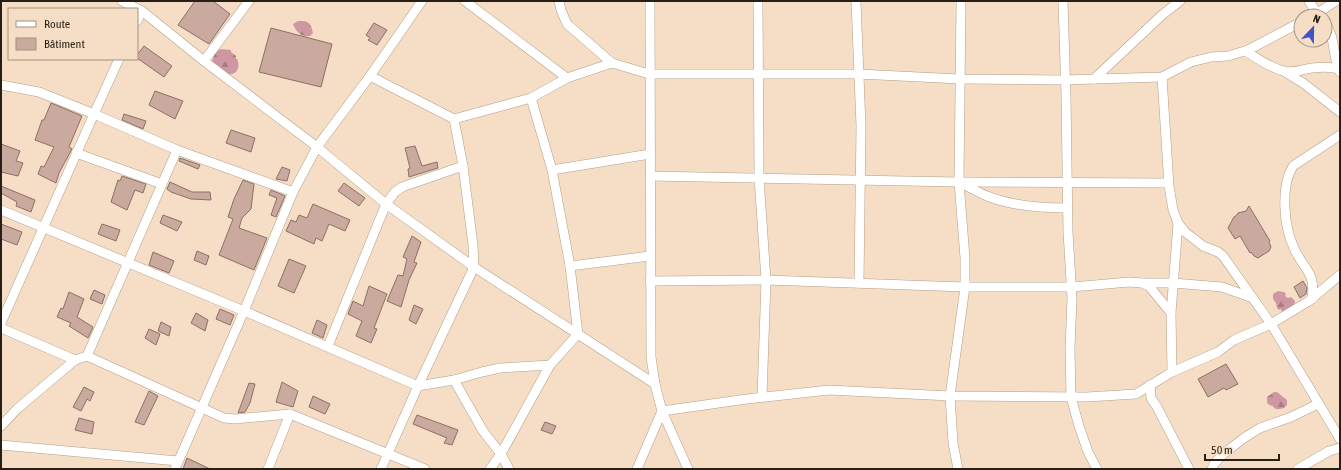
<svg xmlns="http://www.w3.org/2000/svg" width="1341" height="470" viewBox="0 0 1341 470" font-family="'Asap Condensed',sans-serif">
<defs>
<pattern id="forest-firs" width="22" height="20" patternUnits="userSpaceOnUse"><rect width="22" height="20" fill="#cf97a1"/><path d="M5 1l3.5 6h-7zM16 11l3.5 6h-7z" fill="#a87b82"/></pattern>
</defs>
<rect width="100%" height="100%" fill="#f5dec5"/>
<!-- forest -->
<g fill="url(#forest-firs)">
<path d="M298,21c11,0 12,1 15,12l-3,3c-9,1 -14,-4 -17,-12z"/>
<path d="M221,49l10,1v2l5,4v3h1c3,6 2,16 -9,15l-1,2 -15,-14 3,-10z"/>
<polygon points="1278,291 1284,292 1286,294 1285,296 1288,298 1291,297 1295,301 1294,306 1282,313 1281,309 1279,310 1277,308 1276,303 1273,299 1273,294"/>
<path d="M1274,392h3l10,8v5l-3,3c-4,1 -9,3 -12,-3l-1,1 -4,-3v-6z"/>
</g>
<!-- building -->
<g fill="#caa99e" stroke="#8d6f65">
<polygon points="195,1 213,1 230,14 209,44 178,25"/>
<polygon points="374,23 387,30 377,45 368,40 370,38 366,35"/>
<polygon points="271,28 332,44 321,87 259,72"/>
<polygon points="144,46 172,66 164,77 137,58 137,55"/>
<polygon points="155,91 183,101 175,119 149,105"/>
<polygon points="51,103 82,116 69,147 72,149 59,173 56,183 38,174 41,166 44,167 54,147 35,140 42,120 44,120"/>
<polygon points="124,114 146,121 143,129 122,120"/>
<polygon points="231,130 255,138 251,152 226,143"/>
<polygon points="1,144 20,151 16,161 23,163 18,176 1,172"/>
<polygon points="415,146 422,166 437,162 438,168 409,177 408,169 410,168 405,148"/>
<polygon points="180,158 200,165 198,169 179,161"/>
<polygon points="282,167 290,170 287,181 276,179"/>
<polygon points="122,176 146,184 143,193 135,190 127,210 111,202 118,180 120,181"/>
<polygon points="243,180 254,184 251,209 242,218 239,228 267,238 254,270 219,255 233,219 228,217 234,199"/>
<polygon points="170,182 192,192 210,192 211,200 191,199 171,192 167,189"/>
<polygon points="344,183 365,198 359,206 338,191"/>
<polygon points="1,186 35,200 31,212 16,206 17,202 1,193"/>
<polygon points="271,190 285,196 276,217 271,215 277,198 269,195"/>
<polygon points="313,204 350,220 345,231 329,224 322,241 316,238 314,244 286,231 291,220 296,222 299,215 307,218"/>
<polygon points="1249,206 1270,241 1269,242 1271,247 1269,251 1258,258 1254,256 1251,252 1250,253 1240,236 1235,239 1228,228 1234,217 1236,216 1238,213 1246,211"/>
<polygon points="163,215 182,222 177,231 160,223"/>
<polygon points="1,224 22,232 17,245 1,239"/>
<polygon points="102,224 120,230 116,241 98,234"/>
<polygon points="412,236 421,242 414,262 417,263 409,280 401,307 387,301 398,275 403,276 407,259 403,257"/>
<polygon points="197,251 209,256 206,265 194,260"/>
<polygon points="153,252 174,261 169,273 149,265"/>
<polygon points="289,259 306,266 294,293 278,286"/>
<polygon points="1303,281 1307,288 1306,294 1300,298 1294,287"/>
<polygon points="369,286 387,294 374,328 377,329 371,343 356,336 362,321 348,314 353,301 363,306"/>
<polygon points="94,290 105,295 102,304 90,299"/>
<polygon points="69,292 84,299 77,317 93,327 88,338 69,326 71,323 57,317 61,308 63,309"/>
<polygon points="414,305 423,309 416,324 409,320"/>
<polygon points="220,309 234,315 230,325 216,319"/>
<polygon points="196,313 208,320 205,331 191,323"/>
<polygon points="317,320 327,325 323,338 312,333"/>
<polygon points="161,322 171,327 169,336 158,331"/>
<polygon points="149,329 160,334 156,345 145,338"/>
<polygon points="1226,364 1238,384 1226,390 1224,388 1208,397 1198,379"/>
<polygon points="282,382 298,391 293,407 276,402"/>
<polygon points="249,383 255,384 250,403 245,412 238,413"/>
<polygon points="84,387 94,392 90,401 87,399 81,411 73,407"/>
<polygon points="149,391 158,396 144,425 135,422"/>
<polygon points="313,396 330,404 325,414 309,407"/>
<polygon points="417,415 458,430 452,445 444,443 447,438 413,424"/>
<polygon points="79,418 94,422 92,434 75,430"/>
<polygon points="545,422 556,426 552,434 541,430"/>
<polygon points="187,458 210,469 183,469"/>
</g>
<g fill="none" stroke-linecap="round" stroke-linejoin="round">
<!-- street casing -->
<g stroke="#b49f87" stroke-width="10">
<g id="street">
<polyline points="122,1 142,11 204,61 317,147 386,204 474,267 655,384"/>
<polyline points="465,1 567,78"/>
<polyline points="559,1 561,10 567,24 612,63"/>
<polyline points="650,1 651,357 655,384 662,411 688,469"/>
<polyline points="758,1 759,178 766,280 762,397"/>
<polyline points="856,1 861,126 859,283"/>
<polyline points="1063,1 1066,96 1068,232 1072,298 1070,349 1071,397 1079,426 1088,452 1097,469"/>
<polyline points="1309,1 1319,16"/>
<polyline points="1313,16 1336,1"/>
<polyline points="137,21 142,11"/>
<path d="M1325,23c11,14 7,33 15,49"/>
<path d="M1245,51c12,7 25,17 39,20 9,3 19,-2 28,-3 9,-1 19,-1 28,1"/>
<polyline points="119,59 94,114 177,150 293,192"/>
<polyline points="204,61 249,1"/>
<polyline points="1285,72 1303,83 1340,112"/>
<polyline points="370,76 454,119 531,98 567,78 612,63 649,74 858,74 960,79 1066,80 1094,79 1162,15 1180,1"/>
<polyline points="1094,79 1162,77 1191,62 1211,57 1228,56 1248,50 1301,22"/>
<polyline points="1,85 39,92 94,114 1,323"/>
<polyline points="76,153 162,184"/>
<polyline points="552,170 650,154"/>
<path d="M650,176l309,6c9,4 18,10 28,14 25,10 53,12 80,12"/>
<polyline points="960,182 1168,183"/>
<polyline points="1,210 244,311 418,386 454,380 482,372 500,368 550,365 578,334 570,266 552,170 531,98"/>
<polyline points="570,266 650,256"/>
<polyline points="1340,275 1309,301 1271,324 1340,439"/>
<polyline points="650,281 766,280 965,287 1072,287 1129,282 1142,283 1149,286 1171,313 1172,372"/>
<polyline points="1142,283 1173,283 1222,287 1253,298"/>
<path d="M1312,299c4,-28 -8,-28 -18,-51 -10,-21 -14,-61 -1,-82l47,-31"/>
<polyline points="1171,313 1178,223"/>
<polyline points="1,328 75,360"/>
<polyline points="328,346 386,204 395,192 402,187 463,166"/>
<polyline points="87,356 224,418 235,419 290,414 425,469"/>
<polyline points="454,380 483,431 501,454 509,469"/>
<polyline points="1150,385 1151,398 1157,407 1189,469"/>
<polyline points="1,426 17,409 75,360 87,356 177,150"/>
<polyline points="1,445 178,461"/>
<polyline points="175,469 244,311 293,192 317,147 370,76 422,1"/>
<polyline points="268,469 290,414"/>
<polyline points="381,469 418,386 474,267 473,245 463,166 454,119"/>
<polyline points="490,469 501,454 550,365"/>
<polyline points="637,469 662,411 747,399 829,390 950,396 1087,397 1136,394 1172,372 1218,352 1234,340 1271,324 1223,256 1218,252 1203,246 1185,232 1178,223 1173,210 1169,186 1162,77"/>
<polyline points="958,469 953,443 950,396 965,287 965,258 959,182 961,1"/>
<polyline points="1212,469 1214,464 1222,455 1244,438 1260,428 1291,417 1318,404"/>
<polyline points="1298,469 1329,451 1340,448"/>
</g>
</g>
<!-- street -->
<use href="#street" stroke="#fff" stroke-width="9"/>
</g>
<!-- border -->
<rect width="1341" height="470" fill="none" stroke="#271f16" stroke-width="4"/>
<!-- legend -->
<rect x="8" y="8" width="130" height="52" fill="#f5dec5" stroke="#a3927f"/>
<rect x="16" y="21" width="20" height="6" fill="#ffffff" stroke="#a3927f"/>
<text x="44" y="28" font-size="12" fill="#271f16">Route</text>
<rect x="16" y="38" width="20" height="12" fill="#caa99e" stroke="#a3927f"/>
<text x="44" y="48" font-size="12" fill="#271f16">Bâtiment</text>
<!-- north arrow -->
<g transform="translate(1313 28) rotate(22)"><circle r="19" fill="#f5dec5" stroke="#a3927f"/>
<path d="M0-3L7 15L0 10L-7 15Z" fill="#3e53c7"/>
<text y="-6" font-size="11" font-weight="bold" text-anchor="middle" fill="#271f16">N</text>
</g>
<!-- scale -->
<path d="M1205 454v6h74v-6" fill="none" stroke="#271f16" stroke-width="2"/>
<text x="1211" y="454" font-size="12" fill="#271f16" stroke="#f5dec5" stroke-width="3" paint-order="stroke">50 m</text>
</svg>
